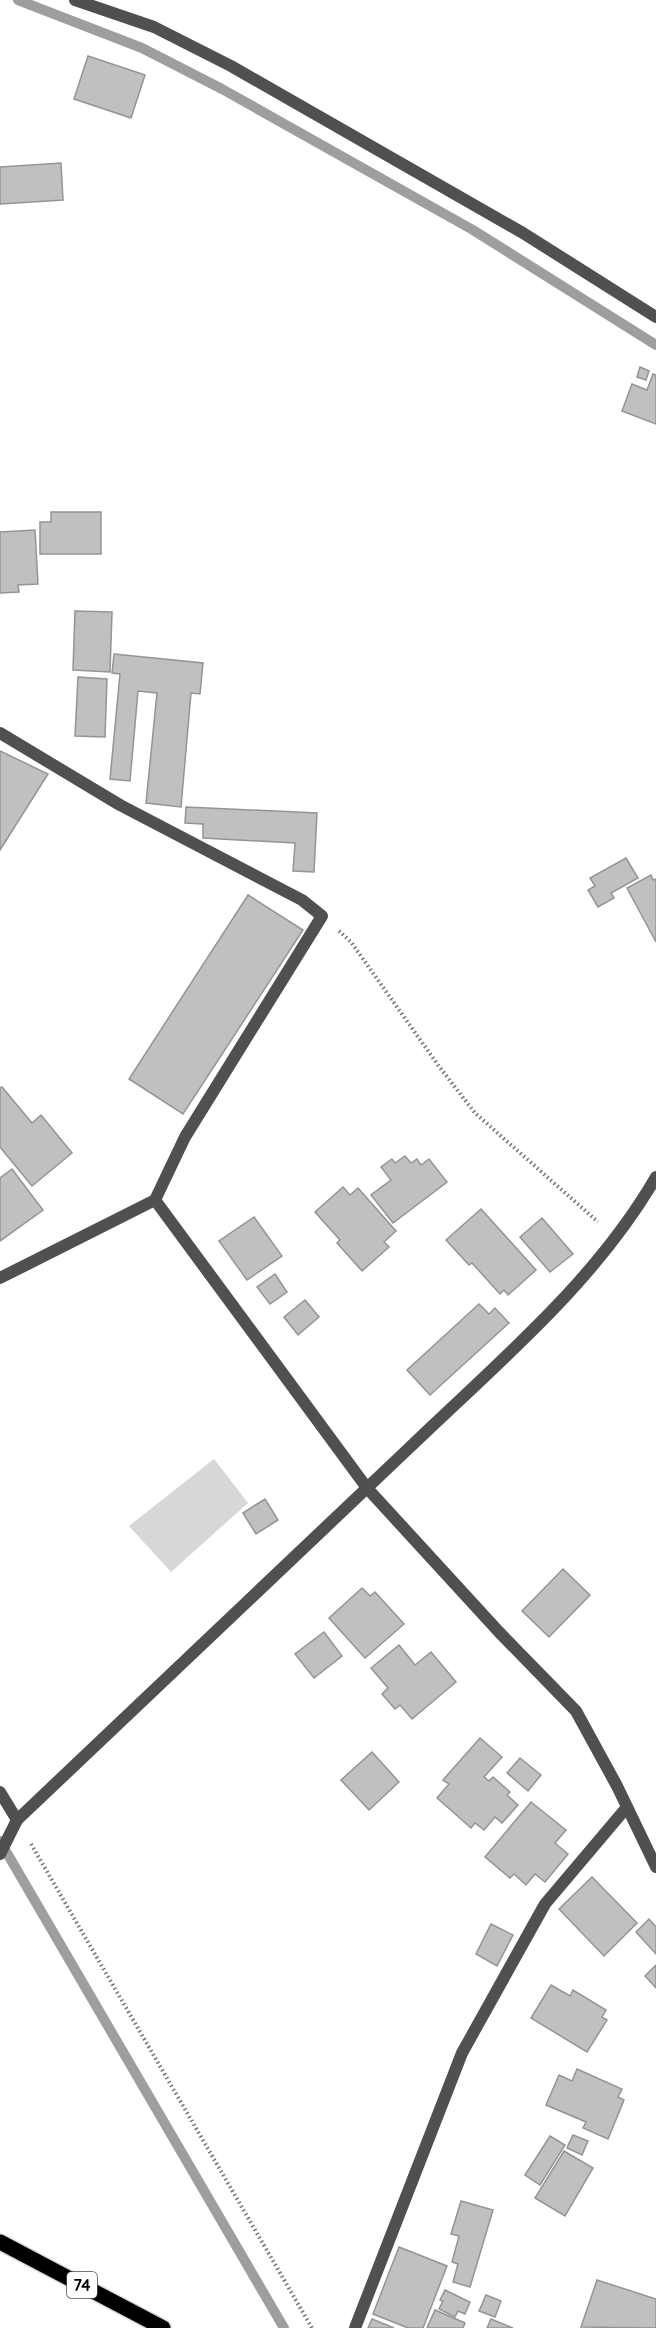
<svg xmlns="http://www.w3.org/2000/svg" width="656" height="2328" viewBox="0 0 656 2328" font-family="Quicksand,sans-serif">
<rect width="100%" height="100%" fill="#fff"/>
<!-- green -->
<polygon fill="#d7d7d7" points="214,1459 248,1503 171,1572 129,1526"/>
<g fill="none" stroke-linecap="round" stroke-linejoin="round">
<!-- stream -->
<g stroke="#9e9e9e" stroke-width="10">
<polyline points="18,0 142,48 222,89 473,230 656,345"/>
<polyline points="0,1841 284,2328"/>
</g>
</g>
<!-- building -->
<g fill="#c0c0c0" stroke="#949494" stroke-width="1.5">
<polygon points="88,56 145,75 131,118 74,99"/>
<polygon points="61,163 63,200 0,204 0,167"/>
<polygon points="640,367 649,371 646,380 637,377"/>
<polygon points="653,374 656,375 656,424 622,411 632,384 647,390"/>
<polygon points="51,512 101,512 101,554 40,554 40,522 51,522"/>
<polygon points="35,530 38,584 18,585 19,592 0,593 0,532"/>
<polygon points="75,611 112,612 110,672 73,670"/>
<polygon points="114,654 203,663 200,694 191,693 181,807 146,803 157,693 138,691 130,781 110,779 120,674 112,673"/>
<polygon points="78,677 107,679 105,737 75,736"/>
<polygon points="0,751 48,774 0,850"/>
<polygon points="186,807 317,813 314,872 293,871 295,843 203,838 203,824 185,823"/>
<polygon points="626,858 638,878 611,893 614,898 598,907 588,890 595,886 590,878"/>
<polygon points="651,875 653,880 656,879 656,942 627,888"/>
<polygon points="248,895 303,930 183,1114 129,1079"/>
<polygon points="2,1087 32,1123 41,1115 72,1153 32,1186 0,1147 0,1088"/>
<polygon points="405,1156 411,1163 417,1159 421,1165 429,1159 447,1182 393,1223 371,1195 391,1180 381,1167 392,1159 395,1163"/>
<polygon points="12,1169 43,1210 0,1241 0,1178"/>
<polygon points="343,1187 350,1195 358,1188 396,1231 384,1242 389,1247 362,1271 337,1243 340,1240 315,1212"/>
<polygon points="481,1209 536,1270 508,1295 504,1290 500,1294 472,1263 469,1265 446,1240"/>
<polygon points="254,1217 282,1256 247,1280 219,1241"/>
<polygon points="542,1218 573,1254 550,1272 520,1237"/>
<polygon points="275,1274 287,1292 270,1304 257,1287"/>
<polygon points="305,1300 319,1317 298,1335 284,1317"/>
<polygon points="479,1304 489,1314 495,1308 509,1323 430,1395 407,1370"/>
<polygon points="265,1499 278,1520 256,1534 243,1513"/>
<polygon points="563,1569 590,1595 549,1637 522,1611"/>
<polygon points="362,1588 370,1596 375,1592 404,1624 365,1658 329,1618"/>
<polygon points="324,1632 342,1656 314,1678 295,1654"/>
<polygon points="399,1645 415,1665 431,1652 456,1682 412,1719 400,1705 395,1709 382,1694 388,1688 371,1668"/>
<polygon points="480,1738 502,1757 484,1777 489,1781 493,1777 510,1792 507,1795 518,1805 502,1823 495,1817 484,1830 475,1823 471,1828 437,1798 449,1784 443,1780"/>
<polygon points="372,1752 399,1782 369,1810 341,1780"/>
<polygon points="520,1758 541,1775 528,1791 507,1773"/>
<polygon points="531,1802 566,1830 555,1843 568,1854 545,1882 535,1874 526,1885 514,1874 510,1878 485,1857"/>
<polygon points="592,1877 637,1923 604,1956 559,1909"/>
<polygon points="649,1919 656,1927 656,1954 636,1932"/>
<polygon points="491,1924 513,1935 497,1966 476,1954"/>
<polygon points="656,1965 656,1988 645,1976"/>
<polygon points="551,1985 570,1996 573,1990 606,2010 602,2017 607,2020 587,2052 531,2018"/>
<polygon points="577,2069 622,2089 618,2097 624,2100 608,2139 583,2128 586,2122 546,2105 559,2075 572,2081"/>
<polygon points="573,2135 588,2141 582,2155 567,2148"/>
<polygon points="550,2136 565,2145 540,2185 525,2175"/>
<polygon points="564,2151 593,2168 565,2216 535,2198"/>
<polygon points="461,2201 493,2210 470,2287 453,2282 458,2264 452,2262 459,2236 451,2234"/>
<polygon points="399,2247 447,2266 423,2328 408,2328 373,2314"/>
<polygon points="597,2280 656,2299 656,2328 581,2327"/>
<polygon points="445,2290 470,2302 465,2314 458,2311 455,2317 439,2309 443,2301 440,2300"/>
<polygon points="486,2295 501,2301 495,2317 479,2311"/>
<polygon points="435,2310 465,2323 463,2328 427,2328"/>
<polygon points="372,2319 394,2328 368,2328"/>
<polygon points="491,2319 513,2328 487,2328"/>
</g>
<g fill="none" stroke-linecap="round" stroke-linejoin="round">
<!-- primary casing -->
<g stroke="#dbdbdb" stroke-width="18">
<polyline id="primary" points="0,2242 163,2328"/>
</g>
<!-- path -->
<g stroke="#727272" stroke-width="4" stroke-dasharray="1.5 3" stroke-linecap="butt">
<polyline points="339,931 351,942 438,1065 475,1113 598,1222"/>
<polyline points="31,1844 312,2328"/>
</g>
<!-- lane -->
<g stroke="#505050" stroke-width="12">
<polyline points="0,733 120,805 302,900 322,916 185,1137 155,1200 0,1278"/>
<polyline points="355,2328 462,2053 545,1904 627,1807"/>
</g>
<!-- street -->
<g stroke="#505050" stroke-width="12">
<polyline points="75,0 154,27 231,66 523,233 656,317"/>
<polyline points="155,1200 367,1488 499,1632 576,1711 617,1786 656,1867"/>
<polyline points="0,1792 17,1820"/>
<path d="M0,1854l17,-34c131,-123 261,-247 391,-371 88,-85 186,-165 248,-272"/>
</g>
<!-- primary -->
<use href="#primary" stroke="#000" stroke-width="15"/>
</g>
<g text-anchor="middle" stroke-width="4.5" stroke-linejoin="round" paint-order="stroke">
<!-- shield labels -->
<rect fill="#fff" stroke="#4c4c4c" stroke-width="1.5" x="67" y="2272" width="30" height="26" rx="4.5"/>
<g font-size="16" font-weight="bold" fill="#000">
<text x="82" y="2291">74</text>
</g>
</g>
</svg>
